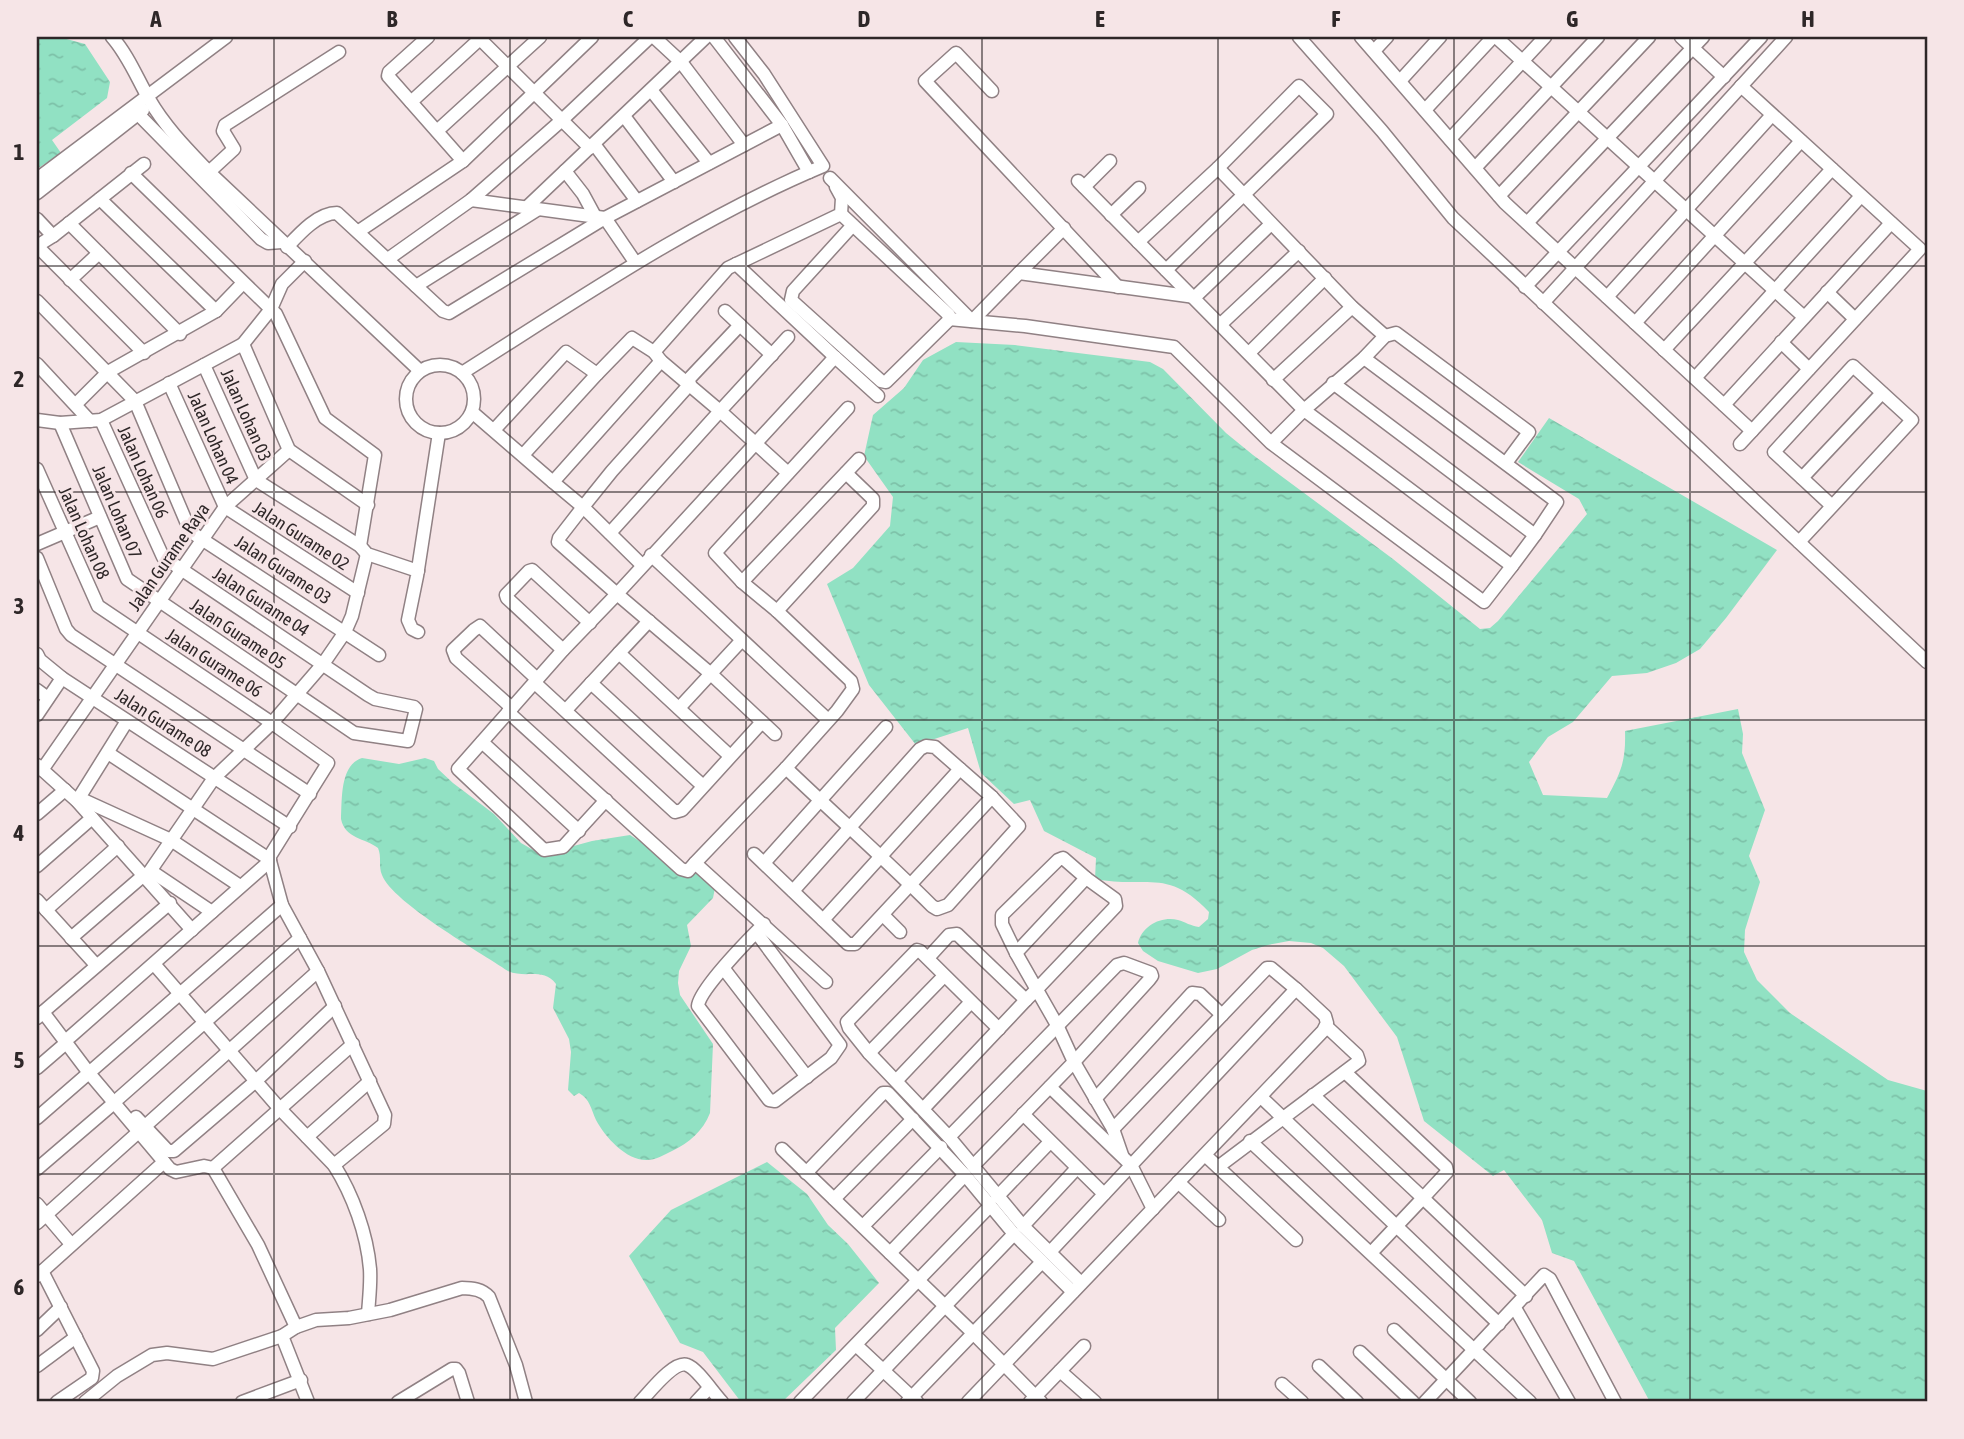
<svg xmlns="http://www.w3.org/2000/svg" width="1964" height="1439" viewBox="0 0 1964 1439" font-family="'Asap Condensed',sans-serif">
<defs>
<pattern id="water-ripples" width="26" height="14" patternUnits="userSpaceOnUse" patternTransform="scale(1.75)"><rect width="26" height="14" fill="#91e1c3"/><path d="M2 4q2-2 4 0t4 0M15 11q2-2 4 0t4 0" fill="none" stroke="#7dc1a8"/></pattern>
</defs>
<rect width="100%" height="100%" fill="#f6e5e7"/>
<!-- water -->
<g fill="url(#water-ripples)">
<polygon points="37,37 59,37 85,44 110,82 107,98 52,140 61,153 37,169"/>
<path d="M956,342l59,3 135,17 13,7 63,64 27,22 140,104 87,70 10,-1 8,-7 89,-107 -8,-15 -61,-37 31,-44 228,132 -51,68 -26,31 -24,14 -29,10 -35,3 -39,46 -25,15 -19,25 14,33 64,3c14,-26 19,-37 18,-67l113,-22 5,25 -1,19 23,57 -16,46 11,26 -15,48 -1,22 13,28 33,33 98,67 39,11v311h-277l-76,-141 -22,-8 -10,-33 -38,-50 -11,6 -69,-55 -27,-84 -53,-71 -21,-18 -12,-5 -22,-2 -21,4 -16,5 -35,19 -19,4 -40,-12 -15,-10 -5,-8c4,-17 23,-27 40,-23 7,2 13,6 21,7l9,-8 1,-7c-42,-45 -63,-23 -114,-33l1,-21 -52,-27 -14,-31 -16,4 -33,-31 -13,-45 -52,17 -47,-60 -42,-101 26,-16 37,-42 3,-29 -29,-41 9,-41 31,-27 19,-28z"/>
<path d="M362,758l37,6 26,-6 9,3 4,8 15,14 41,31 27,29 14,8 13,2 44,-12 38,-6 60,39h11l14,14 -2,10 -26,27 4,21 -12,25 -1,12 2,12 33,49 -3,69c-7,18 -21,30 -38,38 -8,4 -16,9 -26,9 -20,0 -41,-23 -50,-40 -5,-11 -6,-21 -17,-27l-5,3 -6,-6 3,-38 -2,-13 -16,-31 3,-24c-13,-17 -31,-5 -48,-13 -28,-19 -115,-68 -126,-96 -4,-9 0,-18 -4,-27 -13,-10 -33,-9 -37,-29 1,-20 -1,-54 21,-61z"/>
<polygon points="767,1162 807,1194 828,1225 848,1244 879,1283 835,1328 836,1350 782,1402 741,1402 703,1352 680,1343 629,1256 671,1210"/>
</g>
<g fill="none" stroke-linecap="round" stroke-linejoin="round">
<!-- street casing -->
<g stroke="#908184" stroke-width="15">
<g id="street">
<path d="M112,37c16,18 25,41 37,62 16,28 39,51 60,73l211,199"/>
<polyline points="428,37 389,72 388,76 463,161"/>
<polyline points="478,37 590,148"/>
<polyline points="654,37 681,62 744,145"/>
<polyline points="714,37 782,125 809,172"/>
<polyline points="1299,37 1382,131 1453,218 1927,662"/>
<polyline points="1361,37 1505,203 1752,431"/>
<polyline points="1496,37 1804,317"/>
<polyline points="1681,37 1724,77"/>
<polyline points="1374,51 1387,37"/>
<polyline points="1400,81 1440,37"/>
<polyline points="651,90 709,163"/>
<polyline points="992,91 956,53 925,81 1118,287"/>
<polyline points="411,102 482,37"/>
<polyline points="1425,110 1493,37"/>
<polyline points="138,114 261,239 268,243 282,242"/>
<polyline points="624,116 674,182"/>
<polyline points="437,131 540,37"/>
<polyline points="1450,139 1545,37"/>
<polyline points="594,144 637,201"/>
<polyline points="1475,168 1598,37"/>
<polyline points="565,171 583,194 596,218"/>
<polyline points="209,172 234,149 223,131 225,125 339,52"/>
<polyline points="131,173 276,314 325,418 375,455 360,546"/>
<polyline points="830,178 972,321 1019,273 1195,297 1271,224"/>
<polyline points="37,179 226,37"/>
<polyline points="1078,181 1304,410 1364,358 1385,336 1396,333 1529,432 1506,463"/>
<polyline points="1084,187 1110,161"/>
<polyline points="37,193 143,110"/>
<polyline points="1499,196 1649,37"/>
<polyline points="100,199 216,311"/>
<polyline points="471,200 605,218 635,262"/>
<polyline points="526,208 706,37"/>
<polyline points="841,214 949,315 948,321 886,382 881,381 791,300 793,291 853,225"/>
<polyline points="1111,215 1139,188"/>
<polyline points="37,219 53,236"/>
<polyline points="69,223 180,334"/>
<polyline points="1527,223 1703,37"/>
<polyline points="359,231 463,161 592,37"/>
<polyline points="1138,242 1218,168 1352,307 1385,336"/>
<polyline points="37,246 144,353"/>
<polyline points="37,246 53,236 144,164"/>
<path d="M287,247c13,-14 31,-34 50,-34l106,98 6,2 156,-95 177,-93"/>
<polyline points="388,259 471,200 562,120 650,37"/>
<polyline points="736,264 835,357"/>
<polyline points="1166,270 1327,114 1299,86 1218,168"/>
<polyline points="1019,273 1064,228"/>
<polyline points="70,280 99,253"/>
<polyline points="416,286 537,210"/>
<polyline points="1525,287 1761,37"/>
<polyline points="1827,292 1855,319"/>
<polyline points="1607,297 1772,115"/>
<polyline points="37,301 135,401 188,526 194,534 379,655"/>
<polyline points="1543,303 1786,37"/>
<polyline points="725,311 772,355"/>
<polyline points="949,319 1025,326 1174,347 1271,443 1484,602 1512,566 1304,410 1271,443"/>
<polyline points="1635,323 1801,141"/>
<polyline points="1221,324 1299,251"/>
<polyline points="1781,342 1809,369"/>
<polyline points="243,344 289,450 368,505"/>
<polyline points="1664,350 1832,169"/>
<polyline points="654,352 728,268 841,214 842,198 836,187"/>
<polyline points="1249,353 1325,278"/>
<polyline points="1364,358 1557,502 1535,535"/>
<polyline points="661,361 553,482 583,507 559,538 558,542 617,594 835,357 878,396"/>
<polyline points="37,364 90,421"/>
<polyline points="204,365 256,480 360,546 367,554 418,571"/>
<circle cx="440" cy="399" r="34"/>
<path d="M462,373c117,-74 232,-153 361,-207l-59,-92 -29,-37"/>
<polyline points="1695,378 1861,196"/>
<polyline points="1273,380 1352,307"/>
<polyline points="687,381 740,325"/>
<polyline points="169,383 225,507 358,593"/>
<polyline points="1333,383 1535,535 1512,566"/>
<polyline points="76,404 108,372 216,311 243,283"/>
<polyline points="1724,405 1891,223"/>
<polyline points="472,412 553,482"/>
<polyline points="37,420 60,423 101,420 243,344 271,309 282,284 305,261"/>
<polyline points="60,423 127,579 354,733 408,741 416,709 414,707 375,699 368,695 163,557 101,420"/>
<polyline points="494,430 566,352 597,374 632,338 654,352 661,361 720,411 610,533"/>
<polyline points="1740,444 1920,249 1741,86"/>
<polyline points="523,455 597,374"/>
<polyline points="37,469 98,606 272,723 328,763 270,856 270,861 70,1037"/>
<polyline points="788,473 720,411 788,337"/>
<polyline points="1802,478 1882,393"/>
<polyline points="1799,542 1912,420 1853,366 1774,452 1832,506"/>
<polyline points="37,544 100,517"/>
<polyline points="651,555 828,720"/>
<polyline points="37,558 66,629 71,635 310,794"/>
<polyline points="642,565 583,507 612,471 690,384"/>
<polyline points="742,582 859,459"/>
<polyline points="777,611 873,506 873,499 846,473"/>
<polyline points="649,621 619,653 730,756"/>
<polyline points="418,632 412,629 408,620 417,576 439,433"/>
<polyline points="563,650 507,598 506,595 529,571 532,570 590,623"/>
<polyline points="37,654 40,660 62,678 290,827"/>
<polyline points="535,683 675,812 682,810 762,722"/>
<polyline points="591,683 703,786"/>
<polyline points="37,690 48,698"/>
<polyline points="512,708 456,658 453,650 474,630 480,626 537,679"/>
<polyline points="679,708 742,640"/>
<polyline points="566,710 619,653"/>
<polyline points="508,712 681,869 688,871 695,863"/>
<polyline points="37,715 62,678"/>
<polyline points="482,742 579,831"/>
<polyline points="108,753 269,859"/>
<polyline points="37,765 77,801 192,930"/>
<path d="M786,768c48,46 99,91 146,138l5,3 11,-4 71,-79 -27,-29 -57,-50 -9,-1 -6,3 -127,142"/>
<polyline points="42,770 225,507 289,450"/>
<polyline points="79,798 171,840 240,886"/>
<polyline points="606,800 563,847 544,850 458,769 563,650 617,594 711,674 775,734"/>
<polyline points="77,801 127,721"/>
<polyline points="37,814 65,790"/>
<polyline points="754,854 848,944 855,944 992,797"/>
<polyline points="764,863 886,727"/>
<polyline points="37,866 92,818"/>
<polyline points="151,871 212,912"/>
<polyline points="146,877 214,778 272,723 323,664 345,632 352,616 367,554"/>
<polyline points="37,900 96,965"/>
<polyline points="46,910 118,846"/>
<polyline points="883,915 900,932"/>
<polyline points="823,920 960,769"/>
<path d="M756,932l84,113 -9,13 -56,43 -6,-1 -71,-94c1,-16 52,-68 66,-82"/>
<polyline points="71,938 144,875"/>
<polyline points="1016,953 1086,878"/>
<polyline points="928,958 949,935 957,934 1026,1000"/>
<polyline points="154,964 280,1109 334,1165 384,1124 385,1115 318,971 282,905 270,861"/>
<polyline points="724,969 807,1077"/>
<polyline points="826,982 695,863 786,768 837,711 853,689 851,681 777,611 742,582 715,553 848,408"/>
<polyline points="43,1012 170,903"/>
<polyline points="37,1018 43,1012 89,1073 170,1169 176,1172 204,1166 213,1168 353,1044"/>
<polyline points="999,1029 920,951 917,950 847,1022 849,1028 869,1053 949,1137 1023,1226 1081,1283"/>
<polyline points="869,1053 944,976"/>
<polyline points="37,1068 66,1043"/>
<polyline points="896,1081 971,1002"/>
<polyline points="1050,1087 1131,1165 1153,1209"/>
<polyline points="1313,1095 1423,1198 1447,1172 1446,1167 1345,1072"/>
<polyline points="1261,1097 1499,1324"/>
<polyline points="119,1098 300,938"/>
<polyline points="1095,1099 1192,993 1200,994 1222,1015"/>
<polyline points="923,1109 1026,1000 1037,989 1116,906 1115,899 1086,878 1063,858 1058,860 1002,915 1002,924 1016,953 1057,1025 1074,1062 1113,1129 1122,1155"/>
<polyline points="1023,1114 1104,1194"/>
<polyline points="136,1117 168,1151 174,1151 257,1080 335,1006"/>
<polyline points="37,1118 282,905"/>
<polyline points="1113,1129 1267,968 1271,968 1296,989"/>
<polyline points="307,1137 370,1081"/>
<polyline points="949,1137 1117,965 1124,963 1151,973 1152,976 1149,980 1074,1062 973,1166"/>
<polyline points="1250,1141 1530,1402"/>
<polyline points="782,1149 973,1333 1041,1402"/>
<polyline points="1205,1155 1296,1240"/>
<path d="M334,1165c19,30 33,69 36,104 1,15 -1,30 -2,45"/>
<polyline points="1218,1167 1359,1061 1357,1055 1326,1026"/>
<polyline points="213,1168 258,1245 296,1327"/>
<polyline points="37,1169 114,1103"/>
<polyline points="806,1173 883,1093 888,1093 965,1175 1014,1234 1073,1292"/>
<polyline points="1178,1182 1219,1220"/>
<polyline points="997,1197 1050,1142"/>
<polyline points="834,1199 913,1119"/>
<polyline points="37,1204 71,1244"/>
<polyline points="37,1223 318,971"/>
<polyline points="863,1226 941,1147"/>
<polyline points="1023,1226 1077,1168"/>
<polyline points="1372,1252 1423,1198 1526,1296"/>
<polyline points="890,1253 965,1175"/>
<polyline points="42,1271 93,1371 92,1378 57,1402"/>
<polyline points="37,1276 164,1162"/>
<polyline points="1515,1308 1569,1402"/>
<polyline points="37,1330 61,1307"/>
<polyline points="1394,1330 1470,1402"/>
<polyline points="282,1336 308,1402"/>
<polyline points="856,1345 917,1402"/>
<polyline points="1360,1352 1413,1402"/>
<polyline points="37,1366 76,1337"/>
<polyline points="1319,1366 1357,1402"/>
<polyline points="1060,1371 1095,1402"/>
<polyline points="1282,1384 1302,1402"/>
<path d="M85,1402l32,-26 35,-21 15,-2 46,6 69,-23 14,-9 20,-7 33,-2 41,-8 72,-22c10,0 20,1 27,9l27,68 10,37"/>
<polyline points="242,1402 301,1380"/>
<polyline points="398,1402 452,1369 456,1369 459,1373 468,1402"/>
<path d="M640,1402c9,-9 34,-42 47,-37 10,3 27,29 35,37"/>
<polyline points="696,1402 709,1388"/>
<polyline points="800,1402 990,1206"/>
<polyline points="853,1402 1014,1234"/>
<polyline points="907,1402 1042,1262"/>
<polyline points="968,1402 1323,1031 1327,1023 1325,1016 1296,989 1050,1252"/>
<polyline points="1030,1402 1084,1346"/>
<polyline points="1425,1402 1544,1275 1550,1279 1615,1402"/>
</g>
</g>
<!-- street -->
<use href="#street" stroke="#fff" stroke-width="12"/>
</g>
<!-- grid -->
<path fill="none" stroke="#2e2728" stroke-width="2" stroke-opacity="0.55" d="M274,37v1365M510,37v1365M746,37v1365M982,37v1365M1218,37v1365M1454,37v1365M1690,37v1365M37,266h1890M37,492h1890M37,720h1890M37,946h1890M37,1174h1890"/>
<g text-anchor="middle" stroke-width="6" stroke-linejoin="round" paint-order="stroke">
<!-- street labels -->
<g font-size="18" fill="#2e2728" stroke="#f6e5e7">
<text transform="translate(246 415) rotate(66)" y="6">Jalan Lohan 03</text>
<text transform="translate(213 438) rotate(66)" y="6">Jalan Lohan 04</text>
<text transform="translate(143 472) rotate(66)" y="6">Jalan Lohan 06</text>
<text transform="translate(117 512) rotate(67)" y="6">Jalan Lohan 07</text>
<text transform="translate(84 533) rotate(66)" y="6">Jalan Lohan 08</text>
<text transform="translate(301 536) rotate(33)" y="6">Jalan Gurame 02</text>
<text transform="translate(169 557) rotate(-55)" y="6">Jalan Gurame Raya</text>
<text transform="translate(283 570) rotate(33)" y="6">Jalan Gurame 03</text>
<text transform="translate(261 602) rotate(33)" y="6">Jalan Gurame 04</text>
<text transform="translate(238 634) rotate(34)" y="6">Jalan Gurame 05</text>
<text transform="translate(214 663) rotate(33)" y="6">Jalan Gurame 06</text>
<text transform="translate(163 723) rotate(33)" y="6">Jalan Gurame 08</text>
</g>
</g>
<!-- border -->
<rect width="1964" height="1439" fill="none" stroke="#f6e5e7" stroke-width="77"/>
<rect x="38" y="38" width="1888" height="1362" fill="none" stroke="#2e2728" stroke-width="2.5"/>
<g font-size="23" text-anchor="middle" font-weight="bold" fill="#2e2728">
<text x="156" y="27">A</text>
<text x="392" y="27">B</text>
<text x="628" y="27">C</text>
<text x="864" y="27">D</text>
<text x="1100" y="27">E</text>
<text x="1336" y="27">F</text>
<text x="1572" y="27">G</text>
<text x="1808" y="27">H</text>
<text x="19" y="160">1</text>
<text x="19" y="387">2</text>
<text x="19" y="614">3</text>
<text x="19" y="841">4</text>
<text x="19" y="1068">5</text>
<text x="19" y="1295">6</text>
</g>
</svg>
